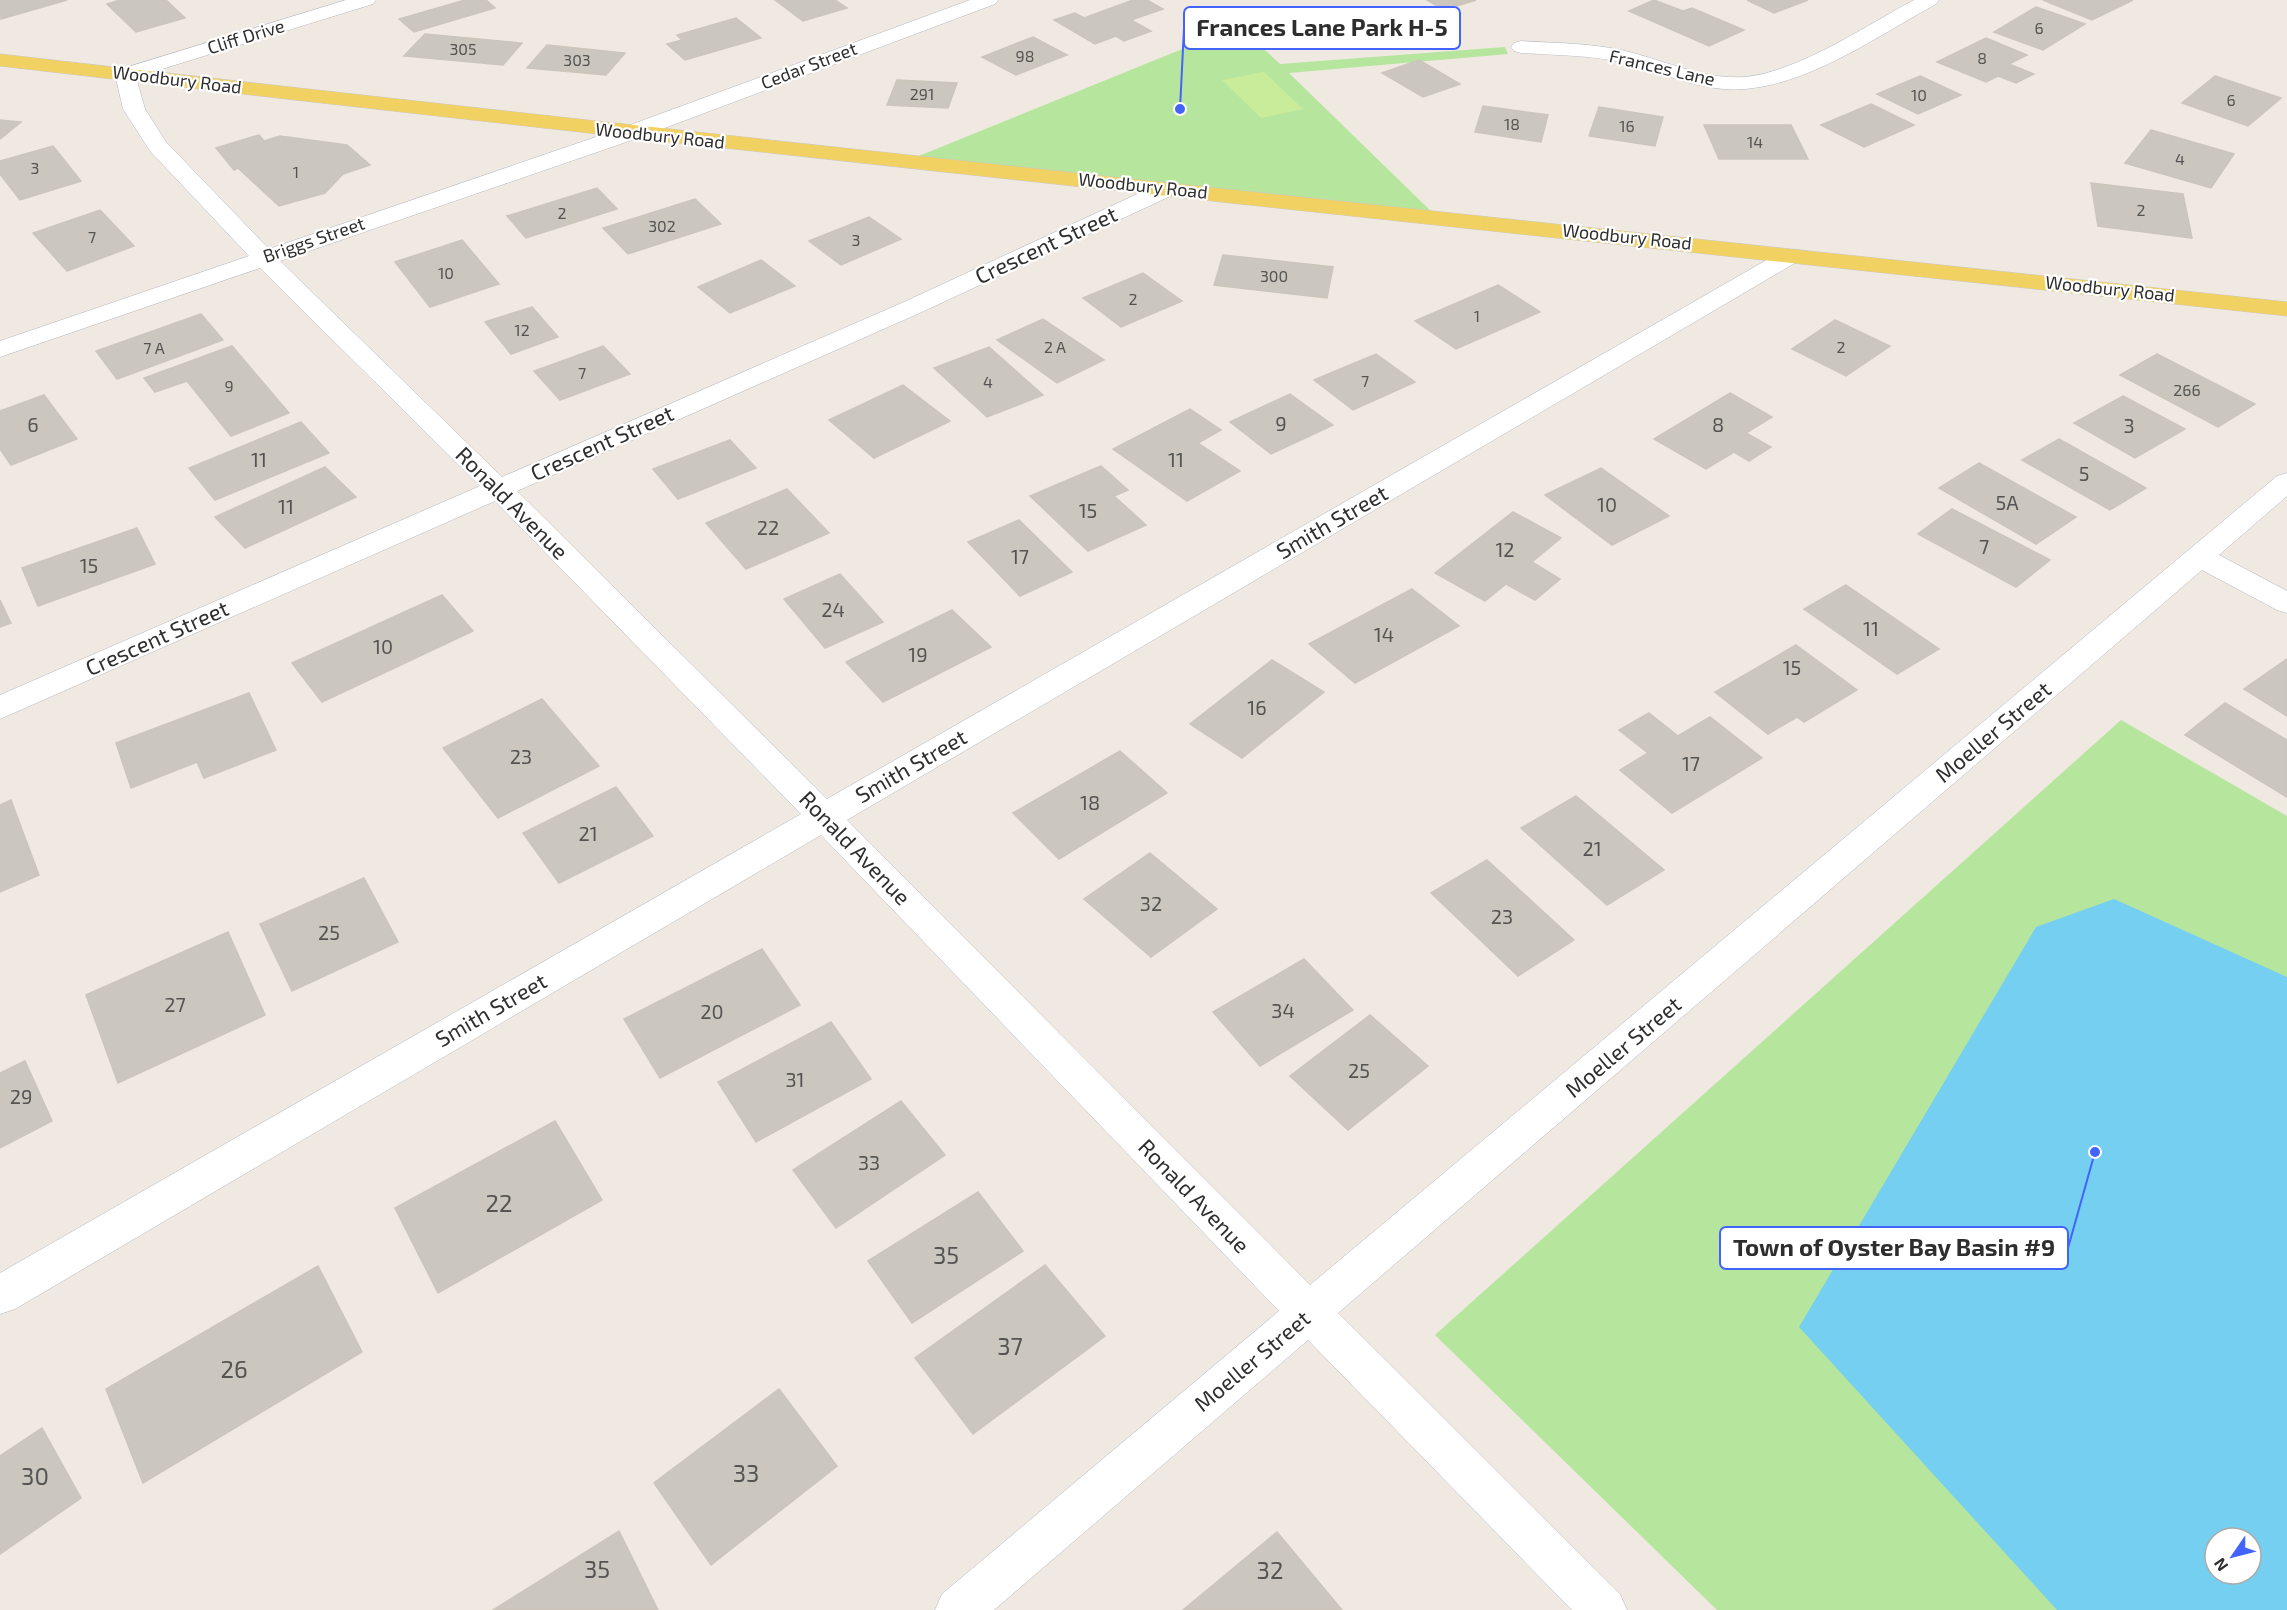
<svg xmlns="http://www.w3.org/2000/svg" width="2287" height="1610" viewBox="0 0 2287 1610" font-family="'Exo 2',sans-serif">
<rect width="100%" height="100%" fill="#efe9e1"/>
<!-- green -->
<g fill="#b6e59e" fill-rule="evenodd">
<polygon points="1239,26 1280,64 1505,47 1508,54 1289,73 1437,217 909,160"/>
<path d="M2121,720l166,96v794h-570l-282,-275zM2215,1538h36v36h-36z"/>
</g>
<!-- pitch -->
<polygon fill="#c9ec9a" points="1264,72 1303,109 1261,118 1222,80"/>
<!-- water -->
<path fill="#75cff0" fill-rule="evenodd" d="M2114,899l173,78v633h-230l-258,-283 237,-400zM2215,1538h36v36h-36z"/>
<!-- building -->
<g fill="#cbc7bf" stroke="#cbc5ba" stroke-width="1.5">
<polygon points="0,0 67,0 1,19"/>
<polygon points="120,0 166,0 185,18 136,32 107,4"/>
<polygon points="465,0 486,0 495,8 414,32 399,19"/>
<polygon points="775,0 835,0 847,8 803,21"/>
<polygon points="1133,0 1147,0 1163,9 1131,20 1151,31 1124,41 1116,36 1095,44 1054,20 1075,13 1084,18"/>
<polygon points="1427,0 1476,0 1444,10"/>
<polygon points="1654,0 1683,11 1692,8 1744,30 1709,46 1629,11"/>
<polygon points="1747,0 1808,0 1774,13"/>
<polygon points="2043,0 2133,0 2092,20"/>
<polygon points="2036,7 2085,24 2043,50 1994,32"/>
<polygon points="736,18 761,38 685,60 667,44 682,40 677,35"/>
<polygon points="425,34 522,43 503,65 404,56"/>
<polygon points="1033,37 1067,55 1016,75 982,57"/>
<polygon points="1986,38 2027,55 2009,64 2034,74 2016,83 1998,76 1986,82 1937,62"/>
<polygon points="547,45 625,53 606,75 527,68"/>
<polygon points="1419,60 1460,84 1423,97 1382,73"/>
<polygon points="1920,76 1961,95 1918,114 1877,94"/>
<polygon points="2215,76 2281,98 2248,126 2182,103"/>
<polygon points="897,80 957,83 948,108 887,105"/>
<polygon points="1871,104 1914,125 1864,147 1821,125"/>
<polygon points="1483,106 1548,115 1541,142 1475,132"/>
<polygon points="1599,107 1663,117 1655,146 1589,136"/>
<polygon points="0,120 21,122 0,139"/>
<polygon points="1704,125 1791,125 1808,159 1719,159"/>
<polygon points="2151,130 2234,154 2211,188 2125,163"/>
<polygon points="259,135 264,141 280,136 347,145 370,165 343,174 325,193 279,206 238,168 234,170 216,148"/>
<polygon points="53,146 81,181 20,200 0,174 0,161"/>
<polygon points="2091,183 2183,194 2192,238 2098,226"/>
<polygon points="597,188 617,209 526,238 507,216"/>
<polygon points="695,199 721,224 628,254 603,228"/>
<polygon points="100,210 134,246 67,271 33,233"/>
<polygon points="869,217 901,239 841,265 809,241"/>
<polygon points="462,240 499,284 430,307 395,262"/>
<polygon points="1223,255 1333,267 1327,298 1214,285"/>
<polygon points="761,260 795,286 730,313 698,287"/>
<polygon points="1143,273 1182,301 1121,327 1083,298"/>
<polygon points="1498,285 1540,312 1456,349 1415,321"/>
<polygon points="532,307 558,337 511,354 485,322"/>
<polygon points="201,314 223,340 117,379 96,351"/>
<polygon points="1043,319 1104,360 1057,383 997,340"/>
<polygon points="1835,320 1890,346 1846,376 1792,349"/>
<polygon points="232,346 289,413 231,436 187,381 155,392 144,378"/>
<polygon points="603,346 630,374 560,400 534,371"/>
<polygon points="989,347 1043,395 987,417 934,368"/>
<polygon points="1376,354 1415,382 1353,410 1314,380"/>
<polygon points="2157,354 2255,404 2218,427 2120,375"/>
<polygon points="903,385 950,421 874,458 829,420"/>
<polygon points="1730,393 1772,417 1746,433 1771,447 1749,461 1734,452 1706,469 1654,439"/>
<polygon points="1290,394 1333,425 1271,454 1230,422"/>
<polygon points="44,395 77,439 11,465 0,449 0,411"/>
<polygon points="2123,396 2185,429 2135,458 2074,423"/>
<polygon points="1190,409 1221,430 1198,443 1240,471 1187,501 1113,449"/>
<polygon points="301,422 329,453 215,500 189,468"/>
<polygon points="2059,439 2146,488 2110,510 2022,460"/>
<polygon points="730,440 756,468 678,499 653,469"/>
<polygon points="1979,463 2076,517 2036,544 1939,488"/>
<polygon points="1101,466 1128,490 1114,496 1146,525 1088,551 1030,496"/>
<polygon points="325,467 356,497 245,548 215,517"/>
<polygon points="1601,468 1669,516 1612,545 1545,495"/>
<polygon points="787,489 829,533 746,569 706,523"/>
<polygon points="1952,509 2050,560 2016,587 1918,534"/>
<polygon points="1513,512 1561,538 1532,562 1560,579 1535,600 1506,584 1485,601 1435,573"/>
<polygon points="1019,520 1072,572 1020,596 968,542"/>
<polygon points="137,528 155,564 38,606 22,568"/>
<polygon points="840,574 883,622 825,648 784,599"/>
<polygon points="1846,585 1939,649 1897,674 1804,609"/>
<polygon points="1412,589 1459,626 1355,683 1309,644"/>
<polygon points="442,595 473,631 322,702 292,663"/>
<polygon points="0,600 11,623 0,627"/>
<polygon points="952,610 991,647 883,702 846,662"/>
<polygon points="1796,645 1857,690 1804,722 1797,717 1768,734 1715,692"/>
<polygon points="2287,659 2287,716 2244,689"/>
<polygon points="1272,660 1324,692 1242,758 1190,724"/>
<polygon points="249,693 276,750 204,778 197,762 131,788 116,743"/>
<polygon points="542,699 599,766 498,818 443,748"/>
<polygon points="2225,703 2287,740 2287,797 2185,735"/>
<polygon points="1649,713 1678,736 1710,717 1762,758 1672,813 1620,770 1648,753 1619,730"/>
<polygon points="1120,751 1167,793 1059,859 1013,813"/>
<polygon points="616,787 653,836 559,883 523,833"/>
<polygon points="1576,796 1664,870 1607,905 1521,828"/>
<polygon points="11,800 39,875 0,892 0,805"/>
<polygon points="1150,853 1217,909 1151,957 1084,899"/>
<polygon points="1487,860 1574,940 1518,976 1431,893"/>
<polygon points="364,878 398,942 292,991 260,924"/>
<polygon points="228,932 265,1015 118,1083 86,995"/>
<polygon points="762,949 800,1005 660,1078 624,1019"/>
<polygon points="1304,959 1353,1010 1260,1066 1213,1012"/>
<polygon points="1370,1015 1428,1066 1348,1130 1290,1076"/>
<polygon points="831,1022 871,1079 756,1142 718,1082"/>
<polygon points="25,1061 52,1121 0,1148 0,1073"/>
<polygon points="901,1101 945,1155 836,1228 793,1170"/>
<polygon points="555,1121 602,1200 438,1293 395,1208"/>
<polygon points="978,1192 1023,1251 912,1323 868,1261"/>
<polygon points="1045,1265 1105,1336 973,1434 915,1358"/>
<polygon points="318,1266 362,1352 143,1483 106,1389"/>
<polygon points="779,1389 837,1466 711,1565 654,1483"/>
<polygon points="42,1428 81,1498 0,1554 0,1456"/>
<polygon points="619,1531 658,1610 493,1610"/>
<polygon points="1277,1532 1342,1610 1183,1610"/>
</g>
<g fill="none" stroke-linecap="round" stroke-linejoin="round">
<!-- minor casing -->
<g stroke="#b4b7c1" stroke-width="1">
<g id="minor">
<polygon points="346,0 376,0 373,4 136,77 145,109 166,142 269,249 622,128 970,0 998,0 995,4 638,138 280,261 502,477 904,302 1161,183 1177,183 1180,188 1177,193 922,312 517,491 827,799 1784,250 1800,250 1804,255 1800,260 847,820 1310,1285 2277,476 2287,473 2287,496 2219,555 2287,591 2287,613 2277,610 2202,570 1338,1313 1620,1594 1627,1610 1572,1610 1308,1340 994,1610 935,1610 942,1594 1279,1311 821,835 15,1309 0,1314 0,1273 801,814 495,501 0,719 0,695 480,486 260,268 0,357 0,341 249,256 150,151 123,109 115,74 118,70"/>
<path d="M1914,0h25l-3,4c-59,32 -123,79 -191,85 -45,4 -86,-19 -129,-28 -31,-6 -63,-6 -95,-8l-7,-2 -3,-4 3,-4 7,-2c33,2 67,2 100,9 41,9 81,30 124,27 53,-5 122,-52 169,-77z"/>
</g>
</g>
<!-- major casing -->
<g stroke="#c9c9c9" stroke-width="1">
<path id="major" d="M0,54c762,88 1525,166 2287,248v14c-762,-82 -1525,-161 -2287,-250z"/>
</g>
<!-- minor -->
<use href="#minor" fill="#fff" fill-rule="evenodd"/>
<!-- major -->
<use href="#major" fill="#f2d163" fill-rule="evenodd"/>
</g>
<g text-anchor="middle" stroke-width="4.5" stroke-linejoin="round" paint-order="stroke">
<!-- far-number labels -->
<g font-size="16" fill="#555452">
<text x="2039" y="34">6</text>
<text x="463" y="55">305</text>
<text x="1025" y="62">98</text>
<text x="1982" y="64">8</text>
<text x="577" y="66">303</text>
<text x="922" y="100">291</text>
<text x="1919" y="101">10</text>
<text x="2231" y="106">6</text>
<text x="1512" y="130">18</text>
<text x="1627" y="132">16</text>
<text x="1755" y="148">14</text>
<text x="2180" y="165">4</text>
<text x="35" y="174">3</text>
<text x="296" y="178">1</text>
<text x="2141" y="216">2</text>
<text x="562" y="219">2</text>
<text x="662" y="232">302</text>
<text x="92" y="243">7</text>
<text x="856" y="246">3</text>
<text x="446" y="279">10</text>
<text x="1274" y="282">300</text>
<text x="1133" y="305">2</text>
<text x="1477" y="322">1</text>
<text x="522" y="336">12</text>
<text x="1055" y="353">2 A</text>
<text x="1841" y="353">2</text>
<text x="154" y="354">7 A</text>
<text x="582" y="379">7</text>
<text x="1365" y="387">7</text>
<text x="988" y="388">4</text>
<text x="229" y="392">9</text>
<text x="2187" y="396">266</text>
</g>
<!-- far-street labels -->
<g font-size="18" fill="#2e2e2e" stroke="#fff">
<text transform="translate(246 37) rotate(-17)" y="6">Cliff Drive</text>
<text transform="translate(809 66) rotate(-21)" y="6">Cedar Street</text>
<text transform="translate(1662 68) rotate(13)" y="6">Frances Lane</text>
<text transform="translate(177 80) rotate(7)" y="6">Woodbury Road</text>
<text transform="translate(660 136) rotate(6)" y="6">Woodbury Road</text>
<text transform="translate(1143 186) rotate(6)" y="6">Woodbury Road</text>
<text transform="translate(1627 237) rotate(6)" y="6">Woodbury Road</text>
<text transform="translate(314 240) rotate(-19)" y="6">Briggs Street</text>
<text transform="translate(2110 289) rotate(6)" y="6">Woodbury Road</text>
</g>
<!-- number labels -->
<g font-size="20" fill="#555452">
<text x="1281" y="431">9</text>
<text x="33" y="432">6</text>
<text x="1718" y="432">8</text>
<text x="2129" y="433">3</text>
<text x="259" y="467">11</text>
<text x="1176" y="467">11</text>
<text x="2084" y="481">5</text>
<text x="2007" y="510">5A</text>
<text x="1607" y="512">10</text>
<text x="286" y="514">11</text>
<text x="1088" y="518">15</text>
<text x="768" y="535">22</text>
<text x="1984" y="554">7</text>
<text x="1505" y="557">12</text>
<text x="1020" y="564">17</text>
<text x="89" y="573">15</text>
<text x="833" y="617">24</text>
<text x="1871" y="636">11</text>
<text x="1384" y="642">14</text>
<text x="383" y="654">10</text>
<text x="918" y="662">19</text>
<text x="1792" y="675">15</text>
<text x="1257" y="715">16</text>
<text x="521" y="764">23</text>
<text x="1691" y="771">17</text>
<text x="1090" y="810">18</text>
<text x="588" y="841">21</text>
<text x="1592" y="856">21</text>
<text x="1151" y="911">32</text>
<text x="1502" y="924">23</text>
<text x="329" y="940">25</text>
<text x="175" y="1012">27</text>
<text x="1283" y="1018">34</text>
<text x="712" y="1019">20</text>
<text x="1359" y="1078">25</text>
<text x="795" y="1087">31</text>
<text x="21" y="1104">29</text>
<text x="869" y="1170">33</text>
</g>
<!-- street labels -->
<g font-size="22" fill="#2e2e2e" stroke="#fff">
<text transform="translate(1046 245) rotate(-25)" y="8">Crescent Street</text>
<text transform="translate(602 443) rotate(-24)" y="8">Crescent Street</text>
<text transform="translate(512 503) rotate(45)" y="8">Ronald Avenue</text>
<text transform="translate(1332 522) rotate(-30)" y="8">Smith Street</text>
<text transform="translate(157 638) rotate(-24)" y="8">Crescent Street</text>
<text transform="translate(1993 732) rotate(-40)" y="8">Moeller Street</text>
<text transform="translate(911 766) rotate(-30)" y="8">Smith Street</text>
<text transform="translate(855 848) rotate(46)" y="8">Ronald Avenue</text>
<text transform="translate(491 1010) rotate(-30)" y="8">Smith Street</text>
<text transform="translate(1623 1047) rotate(-40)" y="8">Moeller Street</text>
<text transform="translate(1194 1196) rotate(46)" y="8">Ronald Avenue</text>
<text transform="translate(1252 1361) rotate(-40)" y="8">Moeller Street</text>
</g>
<!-- near-number labels -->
<g font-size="24" fill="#555452">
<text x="499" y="1212">22</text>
<text x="946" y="1264">35</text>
<text x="1010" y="1355">37</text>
<text x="234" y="1378">26</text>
<text x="746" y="1482">33</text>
<text x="35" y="1485">30</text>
<text x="597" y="1578">35</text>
<text x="1270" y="1579">32</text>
</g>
</g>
<!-- callouts -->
<path fill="none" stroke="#4264fb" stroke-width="2" d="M1180 109L1184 28M2095 1152L2068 1248"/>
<g fill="#4264fb" stroke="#fff" stroke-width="2">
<circle cx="1180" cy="109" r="6"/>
<circle cx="2095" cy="1152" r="6"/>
</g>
<g fill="#fff" stroke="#4264fb" stroke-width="2">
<rect x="1184" y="7" width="276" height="42" rx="6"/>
<rect x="1720" y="1227" width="348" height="42" rx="6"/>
</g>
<g font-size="24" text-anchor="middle" font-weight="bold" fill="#2e2e2e">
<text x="1322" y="36">Frances Lane Park H-5</text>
<text x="1894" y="1256">Town of Oyster Bay Basin #9</text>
</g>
<!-- north arrow -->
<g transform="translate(2233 1556) rotate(235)"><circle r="28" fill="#ffffff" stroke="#ababab" stroke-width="1.5"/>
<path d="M0-4.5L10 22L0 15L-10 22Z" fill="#4264fb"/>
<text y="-9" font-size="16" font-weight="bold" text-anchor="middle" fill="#2e2e2e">N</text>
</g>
</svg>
